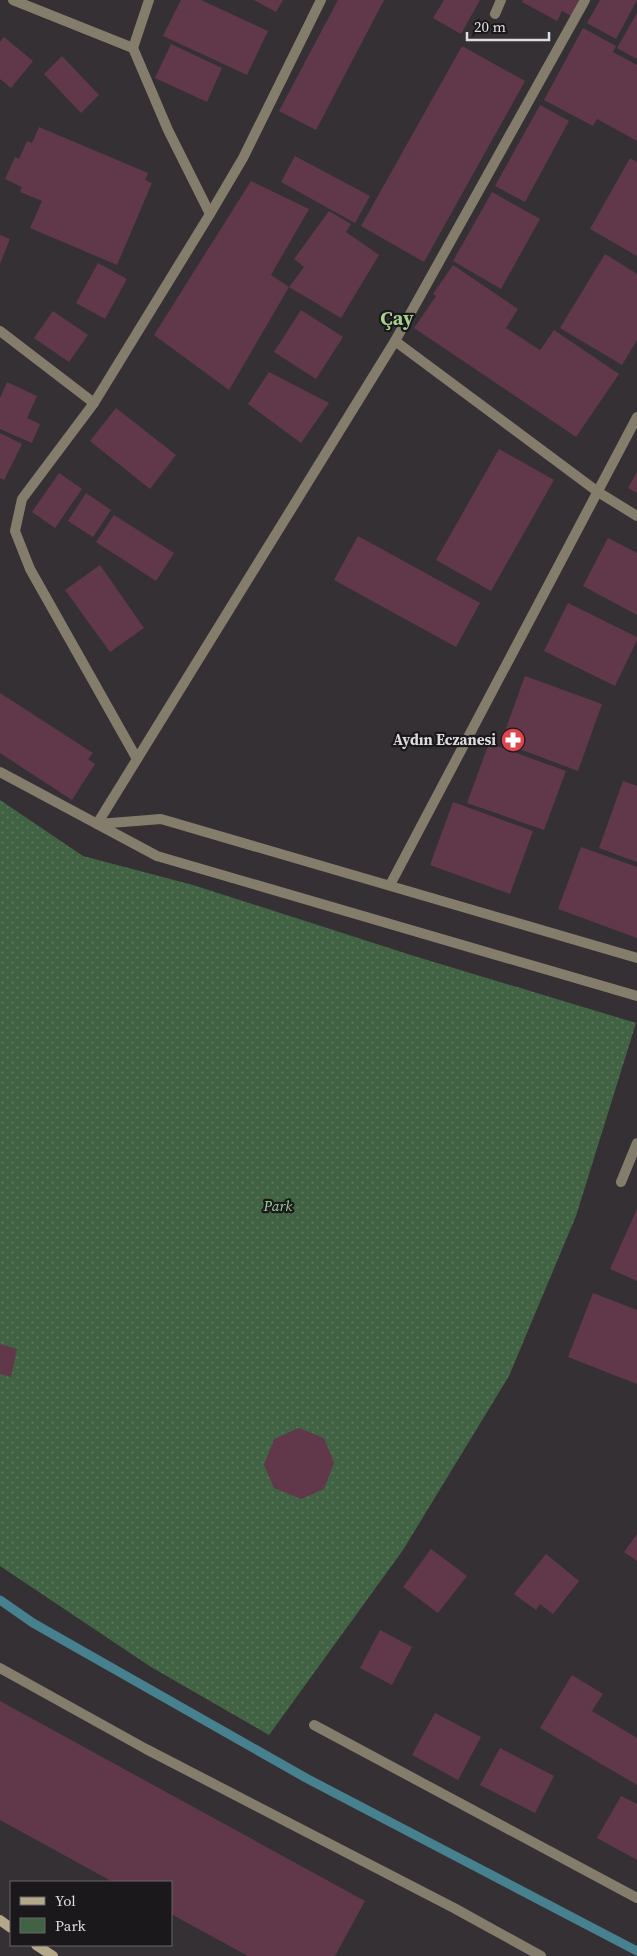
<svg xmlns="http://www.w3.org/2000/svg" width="637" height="1956" viewBox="0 0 637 1956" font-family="'Source Serif 4',serif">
<defs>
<pattern id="green-dots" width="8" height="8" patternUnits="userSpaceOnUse" patternTransform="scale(1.25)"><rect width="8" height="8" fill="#416343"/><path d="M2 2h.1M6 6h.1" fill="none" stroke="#5c795e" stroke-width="1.8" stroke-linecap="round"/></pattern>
</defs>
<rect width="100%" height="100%" fill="#343034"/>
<!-- green -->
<polygon fill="url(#green-dots)" points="0,800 83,856 193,885 414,956 636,1023 576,1216 509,1376 403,1550 269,1735 151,1667 0,1566"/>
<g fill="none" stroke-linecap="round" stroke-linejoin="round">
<!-- stream -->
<polyline stroke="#47818f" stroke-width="9" points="0,1600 33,1623 306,1778 637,1951"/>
</g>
<!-- building -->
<g fill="#61384a">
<polygon points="181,0 201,0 268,31 247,75 163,36"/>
<polygon points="254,0 283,0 276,12"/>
<polygon points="338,0 384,0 316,130 279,111"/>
<polygon points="444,0 480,0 461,34 433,18"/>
<polygon points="523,0 579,0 571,16 562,11 557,21 522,2"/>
<polygon points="600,0 637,0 616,39 587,23"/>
<polygon points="637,13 637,59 617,48"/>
<polygon points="583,28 616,46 613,52 637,65 637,141 597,119 593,126 544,100"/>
<polygon points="4,37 33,61 11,88 0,79 0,42"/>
<polygon points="171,44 222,68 207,102 155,78"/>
<polygon points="462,46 525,81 424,262 361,226"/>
<polygon points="62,56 99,95 81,113 44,74"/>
<polygon points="540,105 569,121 525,202 495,186"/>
<polygon points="39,127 148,173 145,180 152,183 117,265 30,228 42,201 20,192 22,187 5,179 15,157 19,159 27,141 32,143"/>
<polygon points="295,156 370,196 355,223 281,182"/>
<polygon points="630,158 637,162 637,256 590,229"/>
<polygon points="251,181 309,209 271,275 289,287 229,390 154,335"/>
<polygon points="492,192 540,219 501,289 453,261"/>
<polygon points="329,211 351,224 346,232 379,255 341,318 289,287 304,267 294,259"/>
<polygon points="0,235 10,239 0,264"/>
<polygon points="605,254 637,274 637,340 622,365 560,328"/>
<polygon points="98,263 127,279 105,319 76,303"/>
<polygon points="453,265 518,309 506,328 540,350 554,330 619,374 576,437 414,328 436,296 433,294"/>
<polygon points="301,310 343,337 316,379 274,352"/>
<polygon points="53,311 88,335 69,362 34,338"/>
<polygon points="269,372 329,403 301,443 248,404"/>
<polygon points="7,382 37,396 27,418 40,424 32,443 0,429 0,398"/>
<polygon points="116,408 176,455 150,489 90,441"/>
<polygon points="0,433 22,444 4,480 0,478"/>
<polygon points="499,449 554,480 491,591 436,560"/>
<polygon points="637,472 637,493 628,488"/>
<polygon points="59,473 82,489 55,528 32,512"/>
<polygon points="86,493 111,510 93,537 68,521"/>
<polygon points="114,515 174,553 156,581 96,542"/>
<polygon points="358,536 480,603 456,647 334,580"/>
<polygon points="608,538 637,553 637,615 583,586"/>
<polygon points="100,565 144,628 110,652 65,590"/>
<polygon points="568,603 637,637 637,640 615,686 544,651"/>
<polygon points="525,676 602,704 578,771 501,742"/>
<polygon points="0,693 93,753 88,759 95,764 72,800 0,753"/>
<polygon points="489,743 566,771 544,830 467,803"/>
<polygon points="623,781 637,786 637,862 599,848"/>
<polygon points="453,802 533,831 510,894 430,865"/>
<polygon points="581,847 637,867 637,938 558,909"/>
<polygon points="637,1209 637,1281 610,1269"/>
<polygon points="593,1293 637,1310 637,1384 568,1357"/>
<polygon points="0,1344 17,1349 11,1377 0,1374"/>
<polygon points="299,1428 324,1438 334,1463 324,1489 301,1499 274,1488 264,1465 274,1439"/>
<polygon points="637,1534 637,1561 624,1552"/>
<polygon points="431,1549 467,1576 438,1613 403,1587"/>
<polygon points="546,1554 579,1581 553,1614 540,1604 536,1610 514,1594"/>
<polygon points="380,1630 412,1647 392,1685 360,1668"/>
<polygon points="572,1675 603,1694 592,1711 637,1738 637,1785 540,1728"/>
<polygon points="0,1701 365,1901 335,1956 248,1956 171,1914 171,1882 113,1882 0,1820"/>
<polygon points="435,1713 481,1737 458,1780 412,1755"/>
<polygon points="500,1748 554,1776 535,1813 480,1785"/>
<polygon points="621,1796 637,1804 637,1860 597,1838"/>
</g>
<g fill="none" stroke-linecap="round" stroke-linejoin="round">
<!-- street -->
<g stroke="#857d6b" stroke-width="10">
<polyline points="13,0 133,48"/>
<polyline points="149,0 133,48 168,130 210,214"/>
<polyline points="495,14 501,0"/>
<polyline points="0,331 94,403"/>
<polyline points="395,341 598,492 637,516"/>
<polyline points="137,759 30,569 15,531 22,499 94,403 210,214 243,158 321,0"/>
<polyline points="0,772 157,856 637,996"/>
<polyline points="97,824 395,341 585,0"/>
<polyline points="98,824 161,819 637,958"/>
<polyline points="390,885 637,417"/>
<polyline points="621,1182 637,1143"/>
<polyline points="0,1668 146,1749 454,1908 541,1956"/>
<polyline points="314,1725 637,1898"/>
</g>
<!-- secondary -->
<g stroke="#b4a88a" stroke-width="10">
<polyline points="0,1920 11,1928"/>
<polyline points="36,1945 53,1956"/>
</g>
</g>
<!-- icons -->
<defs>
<g id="pharmacy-disc" transform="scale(1.25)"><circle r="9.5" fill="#e0444e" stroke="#1a181a"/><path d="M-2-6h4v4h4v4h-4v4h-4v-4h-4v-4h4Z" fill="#fff"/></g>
</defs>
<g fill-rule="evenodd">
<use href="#pharmacy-disc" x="513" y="740"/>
</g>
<g text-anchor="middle" stroke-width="4.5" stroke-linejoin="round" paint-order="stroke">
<!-- poi labels -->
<g font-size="15" font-weight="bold" fill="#dedbde" stroke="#1a181a" text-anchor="end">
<text x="496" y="745">Aydın Eczanesi</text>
</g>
<!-- park labels -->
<g font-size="15" font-style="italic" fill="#9ad39e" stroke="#1a181a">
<text x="278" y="1211">Park</text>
</g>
<!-- district labels -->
<g font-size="20" font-weight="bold" fill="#a6d18f" stroke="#1a181a">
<text x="397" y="325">Çay</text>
</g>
</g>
<!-- legend -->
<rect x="10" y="1881" width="162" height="65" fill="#1a181a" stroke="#686668"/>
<rect x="20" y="1897" width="25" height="8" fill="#b4a88a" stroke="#686668"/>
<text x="55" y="1906" font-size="15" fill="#dedbde">Yol</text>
<rect x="20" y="1918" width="25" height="15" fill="#416343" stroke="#686668"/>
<text x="55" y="1931" font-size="15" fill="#dedbde">Park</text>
<!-- scale -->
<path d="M467 32v8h82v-8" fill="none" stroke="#dedbde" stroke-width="2.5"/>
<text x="474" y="32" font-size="15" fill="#dedbde" stroke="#1a181a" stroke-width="4" paint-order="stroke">20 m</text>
</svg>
